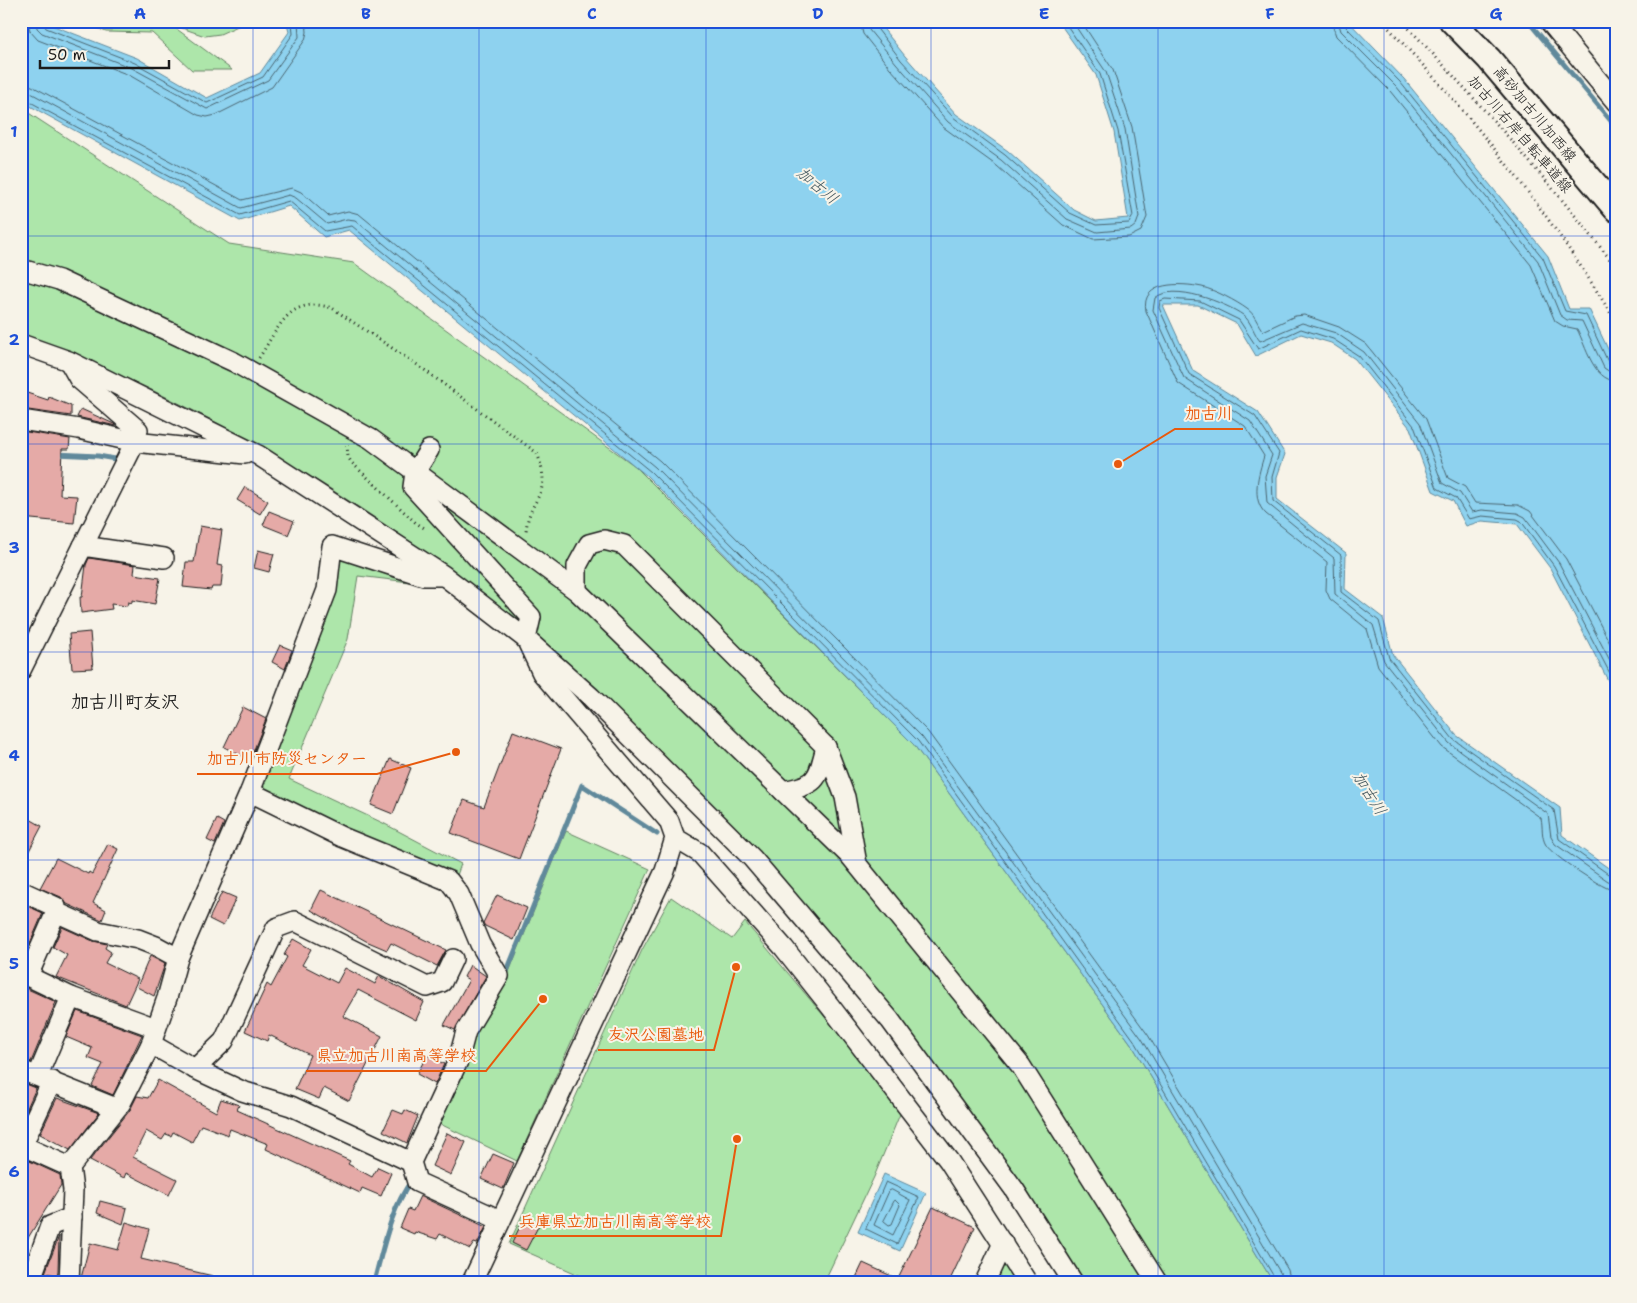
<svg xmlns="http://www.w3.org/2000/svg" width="1637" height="1303" viewBox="0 0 1637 1303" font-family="'Shantell Sans','Klee One',sans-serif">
<rect width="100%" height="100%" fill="#f7f3e8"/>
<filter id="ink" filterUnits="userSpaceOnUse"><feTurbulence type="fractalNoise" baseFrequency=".02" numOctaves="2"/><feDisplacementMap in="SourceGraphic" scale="10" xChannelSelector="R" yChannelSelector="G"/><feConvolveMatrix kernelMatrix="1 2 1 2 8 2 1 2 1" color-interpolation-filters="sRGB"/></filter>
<g filter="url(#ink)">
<!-- green -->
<g fill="#ade6aa" stroke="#648163">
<polygon points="81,21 249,21 220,34 205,36 170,24 232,70 192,70 152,33 106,32"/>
<path d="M21,108l208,136 125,19 281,203 279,279 218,300 141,237h-190l-80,-120 -105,-146 -400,-409c-141,-110 -308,-212 -477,-271z"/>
<polygon points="338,552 418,583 358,576 348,639 289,779 383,823 461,864 455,881 259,792"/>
<polygon points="566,831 650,869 517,1161 438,1123 471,1039 503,987"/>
<polygon points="671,897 732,939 745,922 829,1022 900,1114 874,1177 824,1282 595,1282 509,1244 642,950"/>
<polygon points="1002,1254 1022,1282 990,1282"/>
</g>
<!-- water -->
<g fill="#8ed2ef" stroke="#60899b">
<polygon points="21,21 41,21 137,58 207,98 260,73 289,32 286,21 877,21 905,56 956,114 1008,151 1074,210 1096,221 1128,218 1114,132 1096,75 1058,21 1348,21 1404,79 1548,256 1569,309 1589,309 1616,366 1616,696 1550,568 1517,524 1482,521 1466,526 1453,501 1433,491 1410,428 1355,359 1331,343 1301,334 1256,356 1237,324 1198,305 1163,305 1193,371 1258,412 1285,454 1277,477 1277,499 1346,553 1345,589 1383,618 1393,655 1456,735 1560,808 1562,835 1614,872 1616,876 1616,1282 1273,1282 1132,1045 914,745 647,476 349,230 324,237 289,206 240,221 21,101"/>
<polygon points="884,1174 926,1193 900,1251 858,1232"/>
</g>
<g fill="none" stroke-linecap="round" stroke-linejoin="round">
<!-- shore -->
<g stroke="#4a6570" stroke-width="1">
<polyline points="28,21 30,31 38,40 129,75 198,115 207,117 216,115 272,87 305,40 307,32 306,21"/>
<polyline points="36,21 37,28 42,33 132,68 207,109 268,80 299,37 298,21"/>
<polyline points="42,21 46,28 135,63 207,103 263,77 293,34 292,21"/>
<polyline points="860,21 863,34 890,68 943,127 997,166 1063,225 1093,239 1129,237 1141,231 1147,217 1132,127 1113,70 1081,21"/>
<polyline points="867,21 869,30 896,63 948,122 1001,160 1067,219 1097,232 1131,229 1136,225 1139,217 1125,129 1106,72 1072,21"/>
<polyline points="874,21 875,26 901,60 953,117 1005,155 1070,213 1096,225 1129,223 1133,216 1118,131 1100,74 1064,21"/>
<path d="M1331,21l5,15 54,55 141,174 24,56 8,5 14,3c9,17 16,51 39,52"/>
<polyline points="1338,21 1341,31 1396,86 1538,261 1560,315 1567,320 1582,321 1604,368 1610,372 1616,373"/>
<polyline points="1345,21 1346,27 1400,82 1543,258 1565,311 1586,315 1609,364 1616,367"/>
<polyline points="21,83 32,86 242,200 292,188 301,192 328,216 348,211 359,214 660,461 928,732 1148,1035 1288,1270 1291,1282"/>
<polyline points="21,91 29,92 241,208 289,195 296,198 327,224 347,219 355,220 655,467 922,737 1142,1039 1281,1274 1283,1282"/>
<polyline points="21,97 240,215 289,201 325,231 352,226 651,472 918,741 1136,1043 1277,1282"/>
<path d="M1616,655l-50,-96 -36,-48 -12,-6 -43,-2 -10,-16 -17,-9 -22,-59 -60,-75 -27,-17 -35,-12 -9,1 -32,15c-6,-7 -8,-17 -16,-22 -11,-8 -32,-19 -45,-22 -20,-4 -62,-7 -56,24l32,72 67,43 19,30c-5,17 -14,43 2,58l61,48 -1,28 4,9 37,30 11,37 64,81 99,71c2,9 0,19 5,27 6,10 59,46 70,46"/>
<path d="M1616,672l-57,-109 -34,-46 -8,-4 -35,-3 -10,2 -12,-19 -18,-10 -22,-60 -56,-71 -28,-19 -34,-10 -42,18c-6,-7 -9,-20 -17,-26 -17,-12 -70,-33 -88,-17l-2,12 31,68 66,43 22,34 -7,21 2,27 67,55 1,36 38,31 11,36 65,82 99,71 3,23 4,7 53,37 8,2"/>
<polyline points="1616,685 1554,566 1521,521 1517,519 1482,516 1469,519 1456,498 1437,488 1414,426 1359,356 1333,339 1301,329 1258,349 1239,320 1200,301 1165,299 1160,301 1159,308 1189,374 1255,416 1279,453 1272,477 1273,501 1341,555 1341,592 1379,621 1389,658 1453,739 1554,810 1559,839 1611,876 1616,877"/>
<polygon points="886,1182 919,1197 897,1244 866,1229"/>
<polygon points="892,1190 910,1200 893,1235 874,1225 889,1191"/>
<polygon points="895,1200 900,1205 892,1224 889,1225 884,1221"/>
</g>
<!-- stream -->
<g stroke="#60899b" stroke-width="5">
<polyline points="1528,21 1616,127"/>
<polyline points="56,454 98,456 121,460"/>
<polyline points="505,976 582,785 657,834"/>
<path d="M374,1282c9,-34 17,-74 38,-102"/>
</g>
</g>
<!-- building -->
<g fill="#e5aaa7" stroke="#1c1c1c">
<polygon points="21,391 48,400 49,397 71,406 71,416 21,409"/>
<polygon points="81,409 114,424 116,426 77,417"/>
<polygon points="21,431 70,439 69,449 62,449 60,495 77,496 74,523 21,518"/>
<polygon points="245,487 268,501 260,514 237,500"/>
<polygon points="269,511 294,521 288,535 263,525"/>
<polygon points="200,526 222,530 217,565 223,566 221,587 212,587 211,590 183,587 186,562 194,562"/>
<polygon points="258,550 274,554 269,572 254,568"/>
<polygon points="89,558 135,565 134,574 160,578 155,604 132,600 132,603 128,602 127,606 111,604 112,609 81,613 80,597 82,597 86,565"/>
<polygon points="90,632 93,668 72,669 69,634"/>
<polygon points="280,645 292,650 285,669 272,662"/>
<polygon points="243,707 266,719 250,760 224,747"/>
<polygon points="513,731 561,749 519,859 451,833 464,800 484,807"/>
<polygon points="390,759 411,768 393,814 371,805"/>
<polygon points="28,818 42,826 21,866 21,828"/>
<polygon points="217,819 224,823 215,844 207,840"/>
<polygon points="108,844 118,849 93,903 106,910 102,920 67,904 61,897 40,888 56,858 88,874 89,872 92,874"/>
<polygon points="321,890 446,950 437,966 391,943 387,950 366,941 311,910"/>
<polygon points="222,892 236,898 223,926 209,919"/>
<polygon points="497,895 527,908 514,940 485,926 483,923"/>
<polygon points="21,903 43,913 22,962 21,962"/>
<polygon points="62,927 93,941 107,944 105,948 111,952 105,963 138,979 126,1005 56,977 67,955 53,947"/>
<polygon points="293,939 311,949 302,965 337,983 345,968 375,984 379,976 424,1002 416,1020 358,990 343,1016 382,1036 349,1101 324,1088 319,1099 295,1089 310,1055 269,1035 267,1041 245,1031 267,984 271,987 287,957 284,955"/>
<polygon points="150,956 165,964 154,996 137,987"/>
<polygon points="470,965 486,976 455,1030 444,1025 469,980 464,977"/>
<polygon points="21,986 56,1002 31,1062 21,1059"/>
<polygon points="77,1011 142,1035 113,1095 92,1086 103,1064 88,1058 92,1048 66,1037"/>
<polygon points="427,1055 444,1064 435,1084 417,1074"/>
<polygon points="158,1080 216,1112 221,1099 239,1105 237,1110 350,1161 348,1164 372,1177 378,1167 391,1173 381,1196 362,1188 360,1193 266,1149 268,1144 230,1129 228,1135 201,1125 192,1142 173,1132 171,1136 166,1134 162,1140 146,1131 133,1157 177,1179 169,1195 126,1173 124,1178 90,1160 130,1110 137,1096 148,1098"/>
<polygon points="21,1082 36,1088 23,1117 21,1116"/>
<polygon points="57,1098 99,1113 70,1150 40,1134"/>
<polygon points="393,1110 403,1114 405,1110 418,1116 407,1143 383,1131"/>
<polygon points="447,1133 466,1142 451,1175 432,1166"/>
<polygon points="493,1154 514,1163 503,1189 481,1179"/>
<polygon points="21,1157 60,1175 61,1185 21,1249"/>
<polygon points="420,1196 486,1227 477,1244 474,1243 470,1249 440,1234 437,1239 415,1232 414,1234 400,1228 408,1209 413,1211"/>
<polygon points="100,1201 127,1208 123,1224 97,1213"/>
<polygon points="933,1207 975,1227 949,1282 854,1282 863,1263 898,1279"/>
<polygon points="525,1216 540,1223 526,1250 512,1243"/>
<polygon points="126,1222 149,1229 141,1259 213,1276 212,1282 80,1282 90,1243 118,1250"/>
<polygon points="59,1236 58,1271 57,1275 45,1273"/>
</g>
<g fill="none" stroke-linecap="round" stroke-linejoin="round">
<!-- minor casing -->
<g stroke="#1c1c1c" stroke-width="22">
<g id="minor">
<polyline points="1549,21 1616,102"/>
<polyline points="21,269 59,280 234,362 371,439 577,591 851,857 1021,1066 1157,1282"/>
<polyline points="21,344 69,361 258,455 443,575 526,639 591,697 752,858 890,1020 1014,1189 1073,1282"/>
<polyline points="21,420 79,429 135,442 245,454"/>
<polyline points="429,450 415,472 413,487 531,617 526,639 542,673 669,821 675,838 665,871 472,1282"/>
<polyline points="83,546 164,558"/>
<polyline points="577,591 577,566 589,544 604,540 624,545 826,747 845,797 857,864"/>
<polyline points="21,670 135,442 138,430 79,379 70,363"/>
<path d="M783,791c35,-7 34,-10 43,-44"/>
<polyline points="250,792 342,837 449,881 459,894 480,944 499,976 466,1031 458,1061 411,1162 417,1182 500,1220"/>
<polyline points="675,838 700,853 784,948 830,1006 949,1161 1027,1282"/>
<polyline points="21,891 56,907 56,912 98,931 138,939 156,946 178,958"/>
<polyline points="21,973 71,997 38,1075"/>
<polyline points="28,976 56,912"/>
<polyline points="71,997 156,1028"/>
<polyline points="151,1044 195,1069 242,1091 291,1106 411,1162"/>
<polyline points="195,1069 224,1041 276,928 295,921 427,987 442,982 453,959"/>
<polyline points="21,1070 116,1108"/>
<polyline points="21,1145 70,1167 73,1190 69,1282"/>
<polyline points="22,1146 52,1081"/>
<polyline points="70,1167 121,1103 151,1044 167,998 178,958 250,792 327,590 332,546 424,576 441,576"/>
<polyline points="30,1282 50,1226 72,1217"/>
<polyline points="985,1282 1003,1243"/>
</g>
</g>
<!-- major casing -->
<g stroke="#1c1c1c" stroke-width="28">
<polyline id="major" points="1452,21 1489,59 1616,209"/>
</g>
<!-- path -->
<g stroke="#1c1c1c" stroke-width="3" stroke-dasharray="1 4" stroke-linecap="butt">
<path d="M1382,21c89,94 167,190 234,301"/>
<path d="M1402,21c75,79 147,160 214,246"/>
<path d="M259,358c20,-31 30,-63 73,-50l87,58 118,87c17,44 -8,43 -11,78"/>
<polyline points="347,445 348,457 352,463 416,523 426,529"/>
</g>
<!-- minor -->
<use href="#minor" stroke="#f7f3e8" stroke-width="19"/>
<!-- major -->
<use href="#major" stroke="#f7f3e8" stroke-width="24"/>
</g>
</g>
<!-- grid -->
<path fill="none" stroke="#1d4ed8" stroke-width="1" stroke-opacity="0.55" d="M253,21v1261M479,21v1261M706,21v1261M931,21v1261M1158,21v1261M1384,21v1261M21,236h1595M21,444h1595M21,652h1595M21,860h1595M21,1068h1595"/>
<g text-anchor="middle" stroke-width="4" stroke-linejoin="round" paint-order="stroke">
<!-- street labels -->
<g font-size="15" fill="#1c1c1c" stroke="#f7f3e8">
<text transform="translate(1535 114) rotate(50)" y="5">高砂加古川加西線</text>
<text transform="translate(1520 134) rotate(49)" y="5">加古川右岸自転車道線</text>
</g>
<!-- water labels -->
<g font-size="16" font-style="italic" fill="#3e535b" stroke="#f7f3e8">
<text transform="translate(818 185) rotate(40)" y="6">加古川</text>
<text transform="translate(1370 793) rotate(58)" y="6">加古川</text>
</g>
<!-- quarter labels -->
<g font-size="18" font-weight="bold" fill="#1c1c1c" stroke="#f7f3e8">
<text x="125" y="708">加古川町友沢</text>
</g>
</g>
<!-- callouts -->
<path fill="none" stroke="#e8590c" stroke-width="2" d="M1118 464L1175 429H1243M456 752L377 774H197M736 967L714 1050H598M543 999L486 1071H306M737 1139L721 1236H509"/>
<g fill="#e8590c" stroke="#f7f3e8" stroke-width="2">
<circle cx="1118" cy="464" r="5"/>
<circle cx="456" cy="752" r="5"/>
<circle cx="736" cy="967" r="5"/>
<circle cx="543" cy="999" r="5"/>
<circle cx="737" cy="1139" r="5"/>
</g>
<g font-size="16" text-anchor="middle" font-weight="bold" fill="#e8590c" stroke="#f7f3e8" stroke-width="4" stroke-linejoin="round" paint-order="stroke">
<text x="1209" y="419">加古川</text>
<text x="287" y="764">加古川市防災センター</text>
<text x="656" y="1040">友沢公園墓地</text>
<text x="396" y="1061">県立加古川南高等学校</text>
<text x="615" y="1227">兵庫県立加古川南高等学校</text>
</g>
<!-- margin -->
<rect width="1637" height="1303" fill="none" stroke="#f7f3e8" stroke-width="55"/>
<!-- scale -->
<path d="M40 60v8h129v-8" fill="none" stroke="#1c1c1c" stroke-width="2.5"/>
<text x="48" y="60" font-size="15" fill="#1c1c1c" stroke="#f7f3e8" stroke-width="4" paint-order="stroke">50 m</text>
<rect x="28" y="28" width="1582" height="1248" fill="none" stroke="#1d4ed8" stroke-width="2"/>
<g font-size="16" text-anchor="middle" font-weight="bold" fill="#1d4ed8">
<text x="140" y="19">A</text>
<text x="366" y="19">B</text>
<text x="592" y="19">C</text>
<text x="818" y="19">D</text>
<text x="1044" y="19">E</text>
<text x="1270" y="19">F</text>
<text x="1496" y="19">G</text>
<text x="14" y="137">1</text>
<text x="14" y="345">2</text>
<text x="14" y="553">3</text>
<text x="14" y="761">4</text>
<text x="14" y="969">5</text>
<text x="14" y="1177">6</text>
</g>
</svg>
